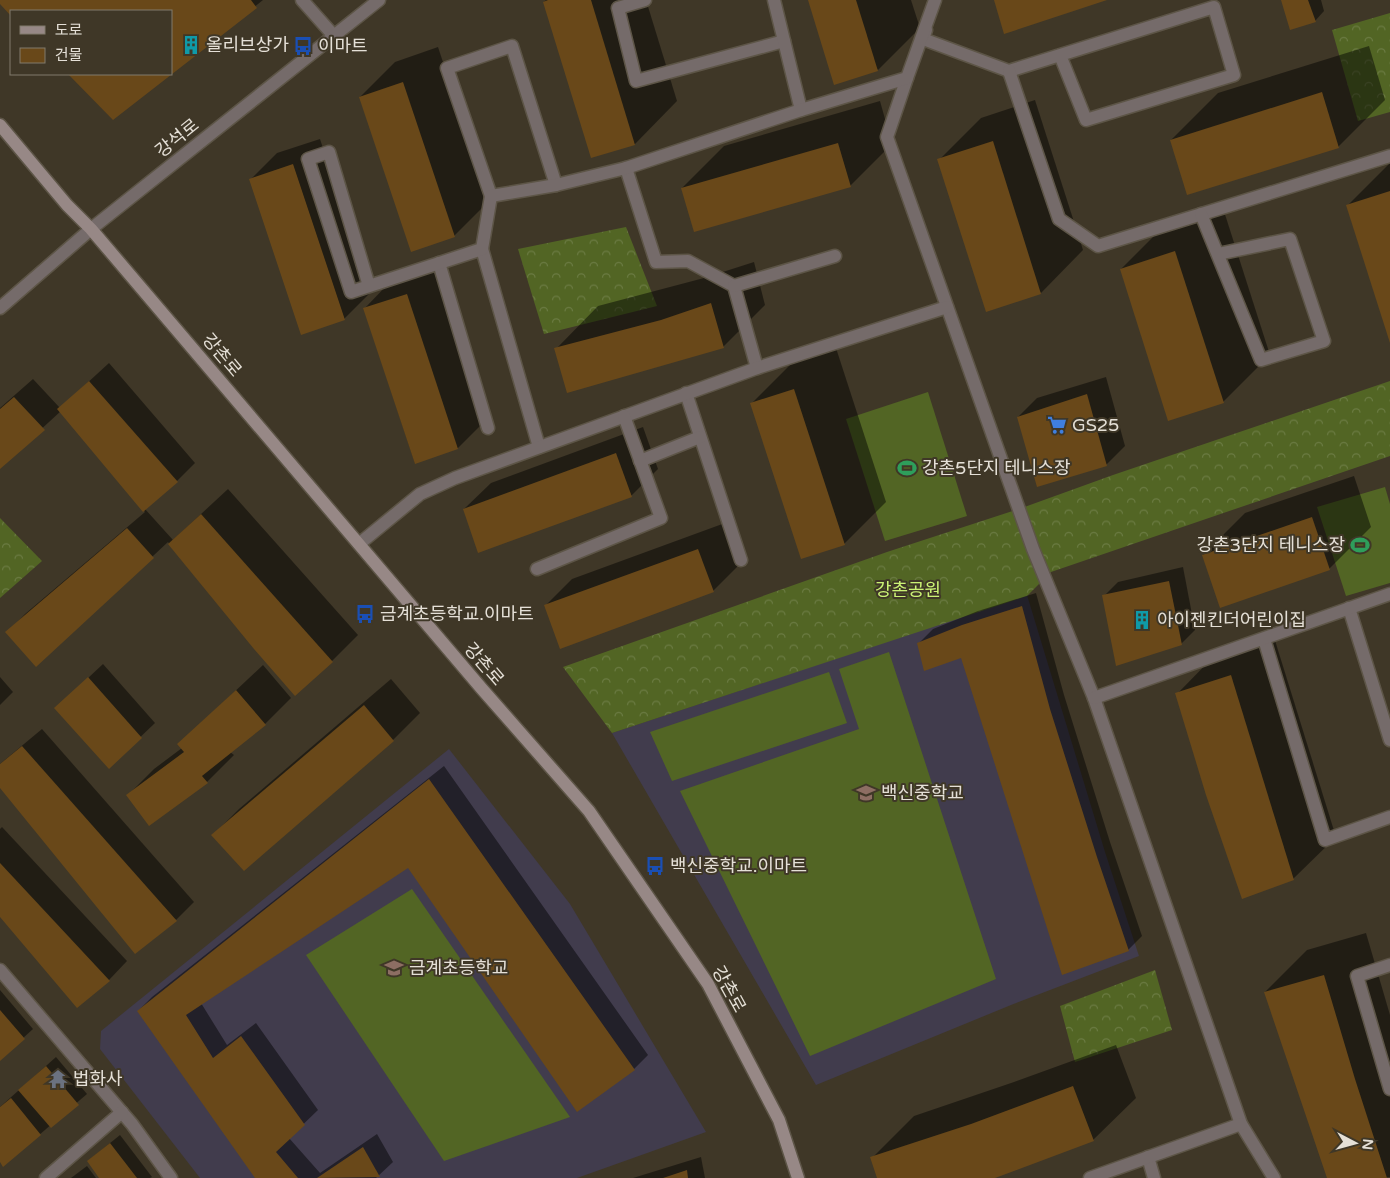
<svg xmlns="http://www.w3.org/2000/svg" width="1390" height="1178" viewBox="0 0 1390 1178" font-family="'Varela Round','Noto Sans KR',sans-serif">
<defs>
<pattern id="forest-crowns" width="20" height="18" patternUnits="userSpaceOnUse" patternTransform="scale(1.25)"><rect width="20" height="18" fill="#526524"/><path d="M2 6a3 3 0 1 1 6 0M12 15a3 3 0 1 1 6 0" fill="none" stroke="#6b7b43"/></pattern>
</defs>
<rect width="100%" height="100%" fill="#3f3727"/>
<!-- education -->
<g fill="#413c4d">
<polygon points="1027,595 1105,852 1139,956 1011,1005 816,1085 612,733"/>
<polygon points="449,749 570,904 706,1132 577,1178 200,1178 100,1049 101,1031"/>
</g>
<!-- forest -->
<g fill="url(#forest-crowns)">
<polygon points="1390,13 1390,112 1358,121 1332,30"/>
<polygon points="626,227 657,306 544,334 518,249"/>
<polygon points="1390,381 1390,456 1051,572 1027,596 612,733 563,667 887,552 1019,509 1113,475"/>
<polygon points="0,518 42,561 0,598"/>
<polygon points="1155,970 1172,1030 1075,1062 1060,1006"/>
</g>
<!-- garden -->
<g fill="#526524">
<polygon points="928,392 967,516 885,541 846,419"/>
<polygon points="1385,487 1390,504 1390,583 1346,596 1317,507"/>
<polygon points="889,652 996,979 810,1056 680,791 859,729 839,669"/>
<polygon points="829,672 847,723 672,781 650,732"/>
<polygon points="412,889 570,1117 444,1161 306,955"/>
</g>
<!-- shadow -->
<g fill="#0007">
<polygon points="1,0 263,0 171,73 171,11 11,11 11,14 0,3"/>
<polygon points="546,0 646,0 677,101 635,144 592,157 544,2"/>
<polygon points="809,0 911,0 920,28 878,70"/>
<polygon points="1282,0 1321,0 1324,11 1315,21"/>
<polygon points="1369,46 1385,100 1338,147 1171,140 1218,93"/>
<polygon points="438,47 489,201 454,236 360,97 395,62"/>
<polygon points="69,74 171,74 113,119"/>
<polygon points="1035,100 1083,250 1041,293 939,160 981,118"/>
<polygon points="880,101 892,144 850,186 682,188 724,146"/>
<polygon points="320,139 371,292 344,319 251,179 277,153"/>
<polygon points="1390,163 1390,340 1347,206"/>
<polygon points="1222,205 1270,355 1223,402 1121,269 1168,222"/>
<polygon points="754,262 765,305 723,347 556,349 598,306 704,278"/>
<polygon points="433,268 484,422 458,448 415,463 364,309 390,282"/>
<polygon points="836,348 886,502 844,544 751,404 793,362"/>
<polygon points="109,363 195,463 177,481 145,509 173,540 228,489 358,635 332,661 255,648 168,542 36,665 7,633 25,614 145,512 61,411 0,467 0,408 33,379 60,408"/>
<polygon points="1106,377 1125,446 1107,464 1038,486 1018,417 1037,398"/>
<polygon points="643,427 658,469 632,495 479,551 464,509 491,483"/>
<polygon points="1354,476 1371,527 1329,569 1203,555 1245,513"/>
<polygon points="725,523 739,565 713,591 546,605 572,579"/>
<polygon points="1183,567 1195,630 1181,644 1104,596 1118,582"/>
<polygon points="1036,593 1064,695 1110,842 1142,936 1128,950 962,657 919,643 933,629 978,611"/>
<polygon points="1273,634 1336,837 1293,879 1177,694 1219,651"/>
<polygon points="103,664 155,723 109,767 56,708"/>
<polygon points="263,665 291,698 265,724 230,752 234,755 207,782 149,825 128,795 154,769 182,748 179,744"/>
<polygon points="0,677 13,692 0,705"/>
<polygon points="391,679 420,713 393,740 244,869 213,835 239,809"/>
<polygon points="42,729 194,902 176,920 0,786 0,764"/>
<polygon points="444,766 648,1055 634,1069 577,1110 408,866 201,1003 227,1045 256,1023 318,1110 289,1138 320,1173 377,1134 393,1162 376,1178 257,1178 138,1011 152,997"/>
<polygon points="2,827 127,961 109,980 78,1006 0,915 0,829"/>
<polygon points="1366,933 1390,1015 1390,1177 1328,1178 1265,992 1307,950"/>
<polygon points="0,990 33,1029 0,1059"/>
<polygon points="1116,1045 1136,1098 1093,1140 989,1178 879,1178 872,1158 914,1116 1014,1082"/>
<polygon points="56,1057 87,1094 4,1165 0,1161 0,1107"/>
<polygon points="120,1135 152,1177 150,1178 101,1178 88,1161"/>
<polygon points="701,1157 705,1178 633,1178"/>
<polygon points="87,1166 96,1178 71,1178"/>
</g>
<!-- building -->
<g fill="#694819">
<polygon points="0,0 251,0 257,8 113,120 68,74 171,74 171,11 11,11 11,16 0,4"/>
<polygon points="548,0 591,0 635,145 591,158 543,2"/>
<polygon points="808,0 856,0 878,71 834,85"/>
<polygon points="994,0 1107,0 1004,34"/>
<polygon points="1281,0 1308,0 1316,22 1290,30"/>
<polygon points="403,82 455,237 411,252 359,97"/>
<polygon points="1322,92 1339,148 1187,195 1170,140"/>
<polygon points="993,141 1041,294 986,312 937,159"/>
<polygon points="838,143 851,187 694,232 681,188"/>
<polygon points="293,164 345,320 301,335 249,179"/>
<polygon points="1390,191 1390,343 1346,205"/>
<polygon points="1175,251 1224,403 1168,421 1120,269"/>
<polygon points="407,294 458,449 415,464 363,308"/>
<polygon points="711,303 724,348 567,393 554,348 661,320"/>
<polygon points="89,381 178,482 143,512 57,409"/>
<polygon points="794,389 845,545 801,559 750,403"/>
<polygon points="1087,394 1107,466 1037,487 1017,417"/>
<polygon points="14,397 45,430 0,469 0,409"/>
<polygon points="616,453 632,497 478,553 463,509"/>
<polygon points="201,514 333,662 295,696 254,649 168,544"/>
<polygon points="1312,517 1330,570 1220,608 1202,555"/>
<polygon points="127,528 154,558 36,667 5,632"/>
<polygon points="698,549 714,592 560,649 544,605"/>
<polygon points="1169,581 1182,645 1116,666 1102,595"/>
<polygon points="1022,606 1050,709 1097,857 1129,951 1062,975 961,658 924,671 917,643 962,625"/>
<polygon points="1231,675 1294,880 1242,899 1206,795 1175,693"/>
<polygon points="88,677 142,738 109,769 54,708"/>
<polygon points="236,690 266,725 202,776 208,783 149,826 126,795 184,752 177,744"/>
<polygon points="364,705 394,741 244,871 211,835"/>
<polygon points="22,746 177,921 135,954 0,788 0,764"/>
<polygon points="429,779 635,1070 577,1112 408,868 186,1015 213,1058 241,1036 305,1125 276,1152 298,1178 255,1178 137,1011"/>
<polygon points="0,863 110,981 77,1008 0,917"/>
<polygon points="1324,975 1355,1079 1387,1178 1327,1178 1264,992"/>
<polygon points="0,1010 25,1039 0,1061"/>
<polygon points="46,1066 79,1105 51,1128 18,1090"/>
<polygon points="1073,1086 1094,1141 995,1178 877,1178 870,1157 971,1124"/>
<polygon points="11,1098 41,1135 3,1167 0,1162 0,1107"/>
<polygon points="110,1143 137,1178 99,1178 87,1161"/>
<polygon points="363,1147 380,1177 317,1178"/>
<polygon points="687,1170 688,1178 663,1178"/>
</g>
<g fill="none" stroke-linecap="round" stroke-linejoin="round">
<!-- lane casing -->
<g stroke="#5d5547" stroke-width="15">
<g id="lane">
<polyline points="302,0 334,36"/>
<polyline points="645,0 618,8 636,81 784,41"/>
<polyline points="774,0 801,110"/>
<polyline points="926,30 923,39 1009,71 1214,7 1234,75 1086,120 1060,55"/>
<polyline points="1009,71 1059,219 1098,246 1390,156"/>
<polyline points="907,78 887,137 1033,549 1094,698 1241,1124 1274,1178"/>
<polyline points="626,168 656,262 688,261 734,286 757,368"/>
<polyline points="491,196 447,68 512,46 556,185"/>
<polyline points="1201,214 1261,360 1324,341 1290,239 1218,254"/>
<polyline points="482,249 539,447"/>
<polyline points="439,263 488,428"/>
<polyline points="369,286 329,152 308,159 351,292 482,249 491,196 556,185 626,168 801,110 907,78 935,0"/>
<polyline points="734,286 835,256"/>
<polyline points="686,393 741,560"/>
<polyline points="640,461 700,437"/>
<polyline points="359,544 420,494 455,478 757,368 947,307"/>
<polyline points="537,569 661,518 624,416"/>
<polyline points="1349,608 1390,740"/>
<polyline points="1264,639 1325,840 1390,817"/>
<polyline points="1094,698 1390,594"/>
<polyline points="1390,965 1357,976 1390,1089"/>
<polyline points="1148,1157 1154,1178"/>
<polyline points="1090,1178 1241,1124"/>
</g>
</g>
<!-- street casing -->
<g stroke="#5d5547" stroke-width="15">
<g id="street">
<polyline points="0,308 91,229 379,0"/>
<polyline points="0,970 132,1124 171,1178"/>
<polyline points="46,1178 122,1112"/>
</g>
</g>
<!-- secondary casing -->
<g stroke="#5d5547" stroke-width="15">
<polyline id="secondary" points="0,125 67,205 91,229 482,689 589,811 708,984 779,1120 798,1178"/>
</g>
<!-- lane -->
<use href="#lane" stroke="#756b6a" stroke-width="12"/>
<!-- street -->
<use href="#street" stroke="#756b6a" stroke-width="12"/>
<!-- secondary -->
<use href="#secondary" stroke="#978886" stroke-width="12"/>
</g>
<!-- icons -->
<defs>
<g id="building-bare" transform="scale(1.5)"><path d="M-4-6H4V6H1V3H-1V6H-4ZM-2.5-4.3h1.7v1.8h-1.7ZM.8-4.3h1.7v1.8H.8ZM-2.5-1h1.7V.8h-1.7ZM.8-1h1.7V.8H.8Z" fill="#0f9aa8" stroke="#3f3727" stroke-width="2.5" paint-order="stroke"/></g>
<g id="bus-bare" transform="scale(1.5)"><path d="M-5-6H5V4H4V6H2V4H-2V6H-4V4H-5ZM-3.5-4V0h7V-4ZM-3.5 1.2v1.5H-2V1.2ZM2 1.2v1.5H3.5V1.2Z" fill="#1a4fb4" stroke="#3f3727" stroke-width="2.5" paint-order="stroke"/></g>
<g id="supermarket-bare" transform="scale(1.5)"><path d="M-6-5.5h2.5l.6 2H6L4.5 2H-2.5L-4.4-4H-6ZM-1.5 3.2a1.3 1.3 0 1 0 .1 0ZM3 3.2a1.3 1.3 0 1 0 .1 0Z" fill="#3f7fe0" stroke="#3f3727" stroke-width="2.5" paint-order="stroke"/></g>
<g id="stadium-bare" transform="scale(1.5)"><path d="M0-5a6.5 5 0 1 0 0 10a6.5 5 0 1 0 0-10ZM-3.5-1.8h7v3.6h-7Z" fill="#2e9e5b" stroke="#3f3727" stroke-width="2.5" paint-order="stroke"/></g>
<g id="school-bare" transform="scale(1.5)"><path d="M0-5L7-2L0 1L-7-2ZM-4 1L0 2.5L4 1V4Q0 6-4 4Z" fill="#8d6e63" stroke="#3f3727" stroke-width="2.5" paint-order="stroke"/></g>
<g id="temple-bare" transform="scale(1.5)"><path d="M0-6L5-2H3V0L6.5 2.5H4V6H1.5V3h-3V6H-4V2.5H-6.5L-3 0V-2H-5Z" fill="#6b7280" stroke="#3f3727" stroke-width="2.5" paint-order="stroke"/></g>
</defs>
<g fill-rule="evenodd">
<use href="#building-bare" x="191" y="45"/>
<use href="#bus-bare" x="303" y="46"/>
<use href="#supermarket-bare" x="1057" y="425"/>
<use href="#stadium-bare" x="907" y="468"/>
<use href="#stadium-bare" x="1360" y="545"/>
<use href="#bus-bare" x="365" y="614"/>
<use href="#building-bare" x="1142" y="620"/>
<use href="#school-bare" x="866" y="793"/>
<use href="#bus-bare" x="655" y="866"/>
<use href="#school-bare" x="394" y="968"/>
<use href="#temple-bare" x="58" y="1079"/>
</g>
<g text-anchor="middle" stroke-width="4" stroke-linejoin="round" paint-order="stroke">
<!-- poi labels -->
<g font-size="18" fill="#e5e0d7" stroke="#3f3727" text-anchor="start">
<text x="206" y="51">올리브상가</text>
<text x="318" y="52">이마트</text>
<text x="1072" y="431">GS25</text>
<text x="922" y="474">강촌5단지 테니스장</text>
<text x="1345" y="551" text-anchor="end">강촌3단지 테니스장</text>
<text x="380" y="620">금계초등학교.이마트</text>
<text x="1157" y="626">아이젠킨더어린이집</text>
<text x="881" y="799">백신중학교</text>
<text x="670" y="872">백신중학교.이마트</text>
<text x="409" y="974">금계초등학교</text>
<text x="73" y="1085">법화사</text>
</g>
<!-- street labels -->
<g font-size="18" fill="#e5e0d7" stroke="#3f3727">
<text transform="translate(177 138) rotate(-39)" y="6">강석로</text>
<text transform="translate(222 355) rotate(50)" y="6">강촌로</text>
<text transform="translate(484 664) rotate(49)" y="6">강촌로</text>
<text transform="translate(729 989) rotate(61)" y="6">강촌로</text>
</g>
<!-- park labels -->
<g font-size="18" fill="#cbf275" stroke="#3f3727">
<text x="908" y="596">강촌공원</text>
</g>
</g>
<!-- legend -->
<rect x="10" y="10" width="162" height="65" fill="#3f3727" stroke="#817b6d"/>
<rect x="20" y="26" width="25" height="8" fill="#978886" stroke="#817b6d"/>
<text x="55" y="35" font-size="15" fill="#e5e0d7">도로</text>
<rect x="20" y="48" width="25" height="15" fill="#694819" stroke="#817b6d"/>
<text x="55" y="60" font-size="15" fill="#e5e0d7">건물</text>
<!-- north arrow -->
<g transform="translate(1355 1143) rotate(96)" stroke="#3f3727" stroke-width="4" paint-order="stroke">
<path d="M0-4L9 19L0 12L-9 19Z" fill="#e5e0d7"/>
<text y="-8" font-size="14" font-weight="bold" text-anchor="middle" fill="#e5e0d7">N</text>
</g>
</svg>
